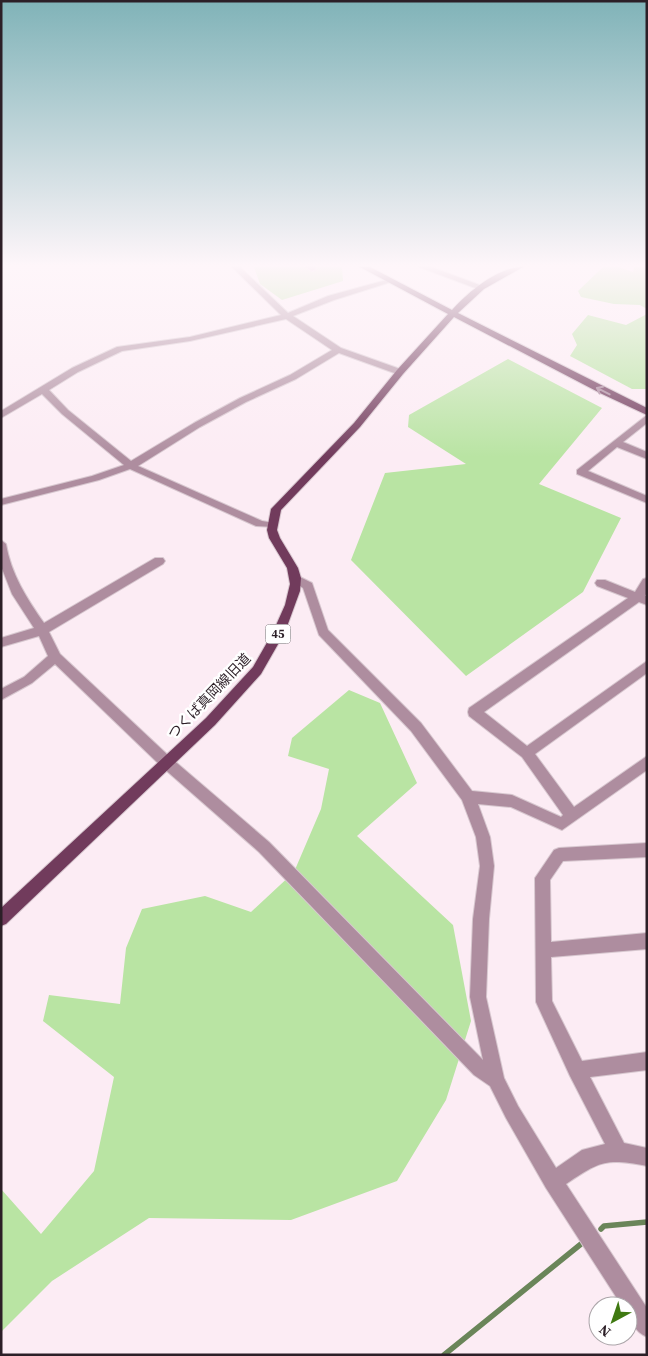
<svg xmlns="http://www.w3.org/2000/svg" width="648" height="1356" viewBox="0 0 648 1356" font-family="'Source Serif 4','Noto Sans JP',serif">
<rect width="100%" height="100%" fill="#fcecf4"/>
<!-- green -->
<g fill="#b9e4a3">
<polygon points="254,267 342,267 343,281 282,300 260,284"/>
<polygon points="603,267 619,267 633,272 634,267 647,267 647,309 640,305 614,304 581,297 578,291"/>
<polygon points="647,314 647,389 632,389 570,356 577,345 572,334 588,315 626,325"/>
<polygon points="508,359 602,408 539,484 621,518 583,592 466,676 351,560 385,473 466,464 408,427 409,415"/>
<polygon points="349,690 380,703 417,783 357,836 453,925 471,1021 446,1100 397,1181 291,1220 149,1218 52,1281 1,1332 1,1189 41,1234 94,1171 114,1077 43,1021 49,995 120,1004 126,948 142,909 205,896 251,912 294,872 321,809 329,769 288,756 292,738"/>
</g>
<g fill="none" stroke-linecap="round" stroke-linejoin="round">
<!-- stream -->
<g stroke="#6a8559" stroke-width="5.5">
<polyline points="601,1229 604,1226 647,1222"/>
<polyline points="444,1355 581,1244"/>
</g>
<!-- minor casing -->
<g stroke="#d7c7cf" stroke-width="2">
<g id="minor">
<path d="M232,267h8l48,46 40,-17 62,-17 4,2 -60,19 -41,16 48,32 62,22v4h-6l-58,-21 -43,26 -50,23 -46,25 -62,39 124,55 12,2v4l-18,-1 -126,-57 -31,11 -98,25v-6l91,-23 32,-11 -62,-51 -20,-20 -41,24v-7l71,-43 45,-21 73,-10 91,-22zM286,319l46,31 -42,25 -50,23 -46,25 -63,38 -63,-51 -19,-20 29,-18 44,-21 68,-10z"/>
<polygon points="306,267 314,267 316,269 312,271"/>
<polygon points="419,267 431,267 485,287 478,289"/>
<polygon points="647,415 647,423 623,442 647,452 647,459 617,447 588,471 647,496 647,503 577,474 577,470"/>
<path d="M1,540l5,4c5,30 21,55 38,79l111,-65h8l2,3 -2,3 -114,68 11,22 111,104 98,84 214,218 -13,-63 3,-78 7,-53 -4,-29 -14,-37 -51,-69 -92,-96 -16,-47 -13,-9 6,-4 16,8 16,47 93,93 51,68 40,4 49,22 2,-2 -41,-58 -53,-41 -1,-4 1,-4 159,-110 -31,-12 -2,-3 2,-3h8l30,12 8,-13 4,-1v14l-2,4h2v9l-8,-3 -155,110 43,34 120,-85v12l-112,81 39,53 73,-51v14l-85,60 -51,-23 -33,-3 12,33 4,29 -5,53 -3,78 18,81 14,28 38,62 26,-18 23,-6 -35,-68 -34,-74 -1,-124 19,-28 5,-2 88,-5v14l-84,4 -13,19 1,62 96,-9v16l-96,8 1,44 30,60 65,-9v18l-57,7 34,66 23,5v18c-41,-8 -47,-5 -81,18l81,124v29c-12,-5 -19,-18 -19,-31h-6l-76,-118 -40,-70 -16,-32 -16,-11 -215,-223 -98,-86 -106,-102 -23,19 -31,17v-11l23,-12 24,-21 -9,-20 -38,11v-9l33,-10 -22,-34 -11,-28z"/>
</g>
</g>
<!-- major casing -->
<g stroke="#d7c7cf" stroke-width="2">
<path id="major" d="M360,267h10l82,43c16,-18 46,-43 71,-43l-39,22 -26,24 189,95v7l-45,-21 -148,-77 -51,57 -43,53 -79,83 -4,20 3,8 18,30 3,10 -1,13 -15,41 -24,42 -46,51 -209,199 -5,2v-18l205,-190 47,-51 20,-35 12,-27 5,-21 -3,-16 -18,-30 -2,-8 4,-21 83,-86 43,-53 51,-56z"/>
</g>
<!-- minor -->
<use href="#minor" fill="#ae8d9f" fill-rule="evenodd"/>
<!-- major -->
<use href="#major" fill="#713b5c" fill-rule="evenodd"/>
</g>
<!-- one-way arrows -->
<defs><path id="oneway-shaft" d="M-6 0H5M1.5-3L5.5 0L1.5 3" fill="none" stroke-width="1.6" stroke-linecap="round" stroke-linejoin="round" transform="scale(1.25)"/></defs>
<use stroke="#aa899d" href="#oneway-shaft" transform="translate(603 391) rotate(-153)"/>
<!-- sky -->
<linearGradient id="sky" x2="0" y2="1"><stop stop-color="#80b3b8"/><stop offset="0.58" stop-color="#fef6fa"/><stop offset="1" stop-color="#fef6fa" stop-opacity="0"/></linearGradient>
<rect width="648" height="457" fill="url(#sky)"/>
<g text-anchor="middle" stroke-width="5" stroke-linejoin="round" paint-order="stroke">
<!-- shield labels -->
<rect fill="#fff" stroke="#6b6268" stroke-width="1" x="265.5" y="624.5" width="25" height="19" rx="4"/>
<g font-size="12" font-weight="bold" fill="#2c1f27">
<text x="278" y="638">45</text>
</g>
<!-- street labels -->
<g font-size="14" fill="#2c1f27" stroke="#fff">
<text transform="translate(209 696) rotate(-46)" y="5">つくば真岡線旧道</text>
</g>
</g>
<!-- border -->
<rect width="648" height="1356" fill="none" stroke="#2c1f27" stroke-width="5"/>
<!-- north arrow -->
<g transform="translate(613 1321) rotate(220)"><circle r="24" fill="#ffffff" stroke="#aba5a9"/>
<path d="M0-4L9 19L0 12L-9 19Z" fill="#3f7911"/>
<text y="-8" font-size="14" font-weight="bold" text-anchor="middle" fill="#2c1f27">N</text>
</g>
</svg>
